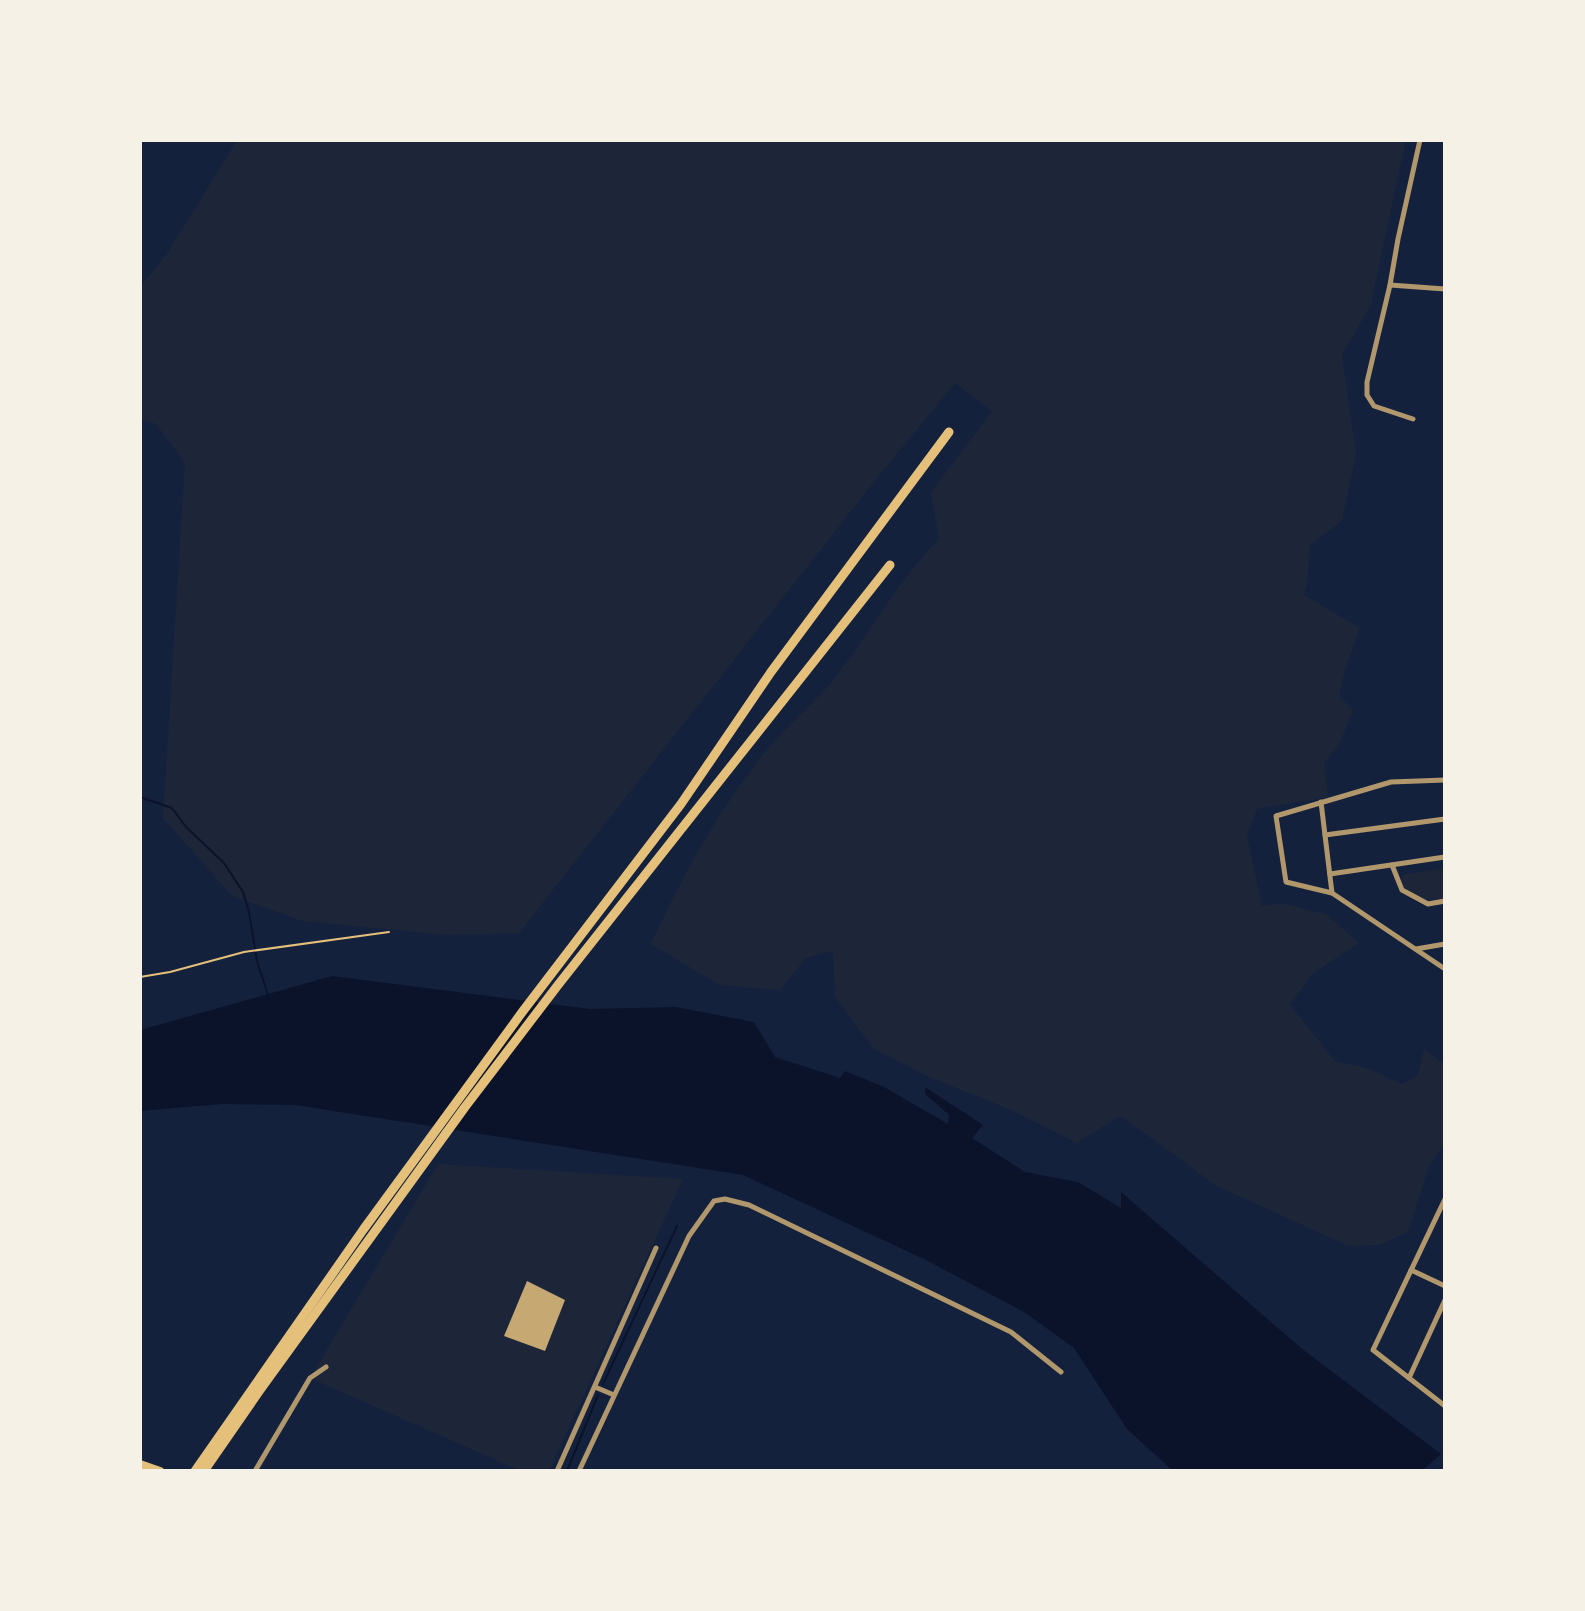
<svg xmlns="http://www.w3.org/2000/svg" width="1585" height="1611" viewBox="0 0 1585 1611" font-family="'DM Sans',sans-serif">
<rect width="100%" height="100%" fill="#14213d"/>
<!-- green -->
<g fill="#1d2539">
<path d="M237,140h1169l-35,164 -29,52 14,98 -14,67 -32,24 -3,39 -3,11 56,33 -15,42 -6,26 14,14 -14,35 -15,18 4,34 -71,12 -10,27 15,70 19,-3 45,11 33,29 -47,31 -22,31 45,56 32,7 35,16 16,-9 6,-26 21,16v78l-16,23 -21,66 -28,13 -32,1 -133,-61 -51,-38 -44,-31 -43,27 -68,-34 -80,-32 -55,-28 -39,-52 -2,-46 -27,7 -26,32 -61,-5 -68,-41c31,-68 68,-135 115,-193 22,-27 50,-49 71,-76 35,-45 62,-96 102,-136l-8,-47 61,-81 -37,-28 -81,99 -355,451 -72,2 -145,-14 -70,-25 -69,-78 22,-355 -29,-39 -16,-5v-132l27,-33z"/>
<path d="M1445,868v31c-19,3 -35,0 -45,-18l5,-7z"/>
<polygon points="438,1164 683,1179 549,1471 521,1471 310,1378"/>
</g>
<!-- water -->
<polygon fill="#0b132b" points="332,976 590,1009 676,1007 754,1022 775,1057 840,1078 845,1071 884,1087 948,1124 949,1115 925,1094 925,1087 983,1125 972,1138 1025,1172 1078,1182 1121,1208 1121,1192 1301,1348 1441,1454 1422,1471 1173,1471 1127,1429 1074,1348 1024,1312 926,1260 743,1175 295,1105 222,1104 140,1111 140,1030"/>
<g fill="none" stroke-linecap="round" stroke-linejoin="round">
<!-- stream -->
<g stroke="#0b132b" stroke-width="2">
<polyline points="140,797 172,808 186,827 224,863 243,892 249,912 257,961 268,995"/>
<polyline points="603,1384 677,1226"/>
<polyline points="567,1471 598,1395"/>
</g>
</g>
<!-- building -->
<polygon fill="#c6a872" points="527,1281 565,1300 545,1351 504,1336"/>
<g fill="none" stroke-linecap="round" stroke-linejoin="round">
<!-- path -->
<polyline stroke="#e5c07b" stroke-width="2" points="140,977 170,972 244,952 389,932"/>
<!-- minor -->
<g stroke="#b1986c" stroke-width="5">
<polyline points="1390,285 1398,239 1420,140"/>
<polyline points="1413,419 1374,406 1367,395 1367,382 1390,285 1445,289"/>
<polyline points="1445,780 1391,782 1276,816 1286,882 1332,893 1445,969"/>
<polyline points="1321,802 1332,893"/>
<polyline points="1325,835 1445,819"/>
<polyline points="1392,865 1402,890 1428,904 1445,901"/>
<polyline points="1330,874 1445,857"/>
<polyline points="1416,949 1445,944"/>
<polyline points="1445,1199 1373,1350 1445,1406"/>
<polyline points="1411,1270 1445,1286"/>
<polyline points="1409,1378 1445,1300"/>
<polyline points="595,1387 614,1395"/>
<polyline points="255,1471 310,1378 326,1367"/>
<polyline points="557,1471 656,1248"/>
<polyline points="579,1471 689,1236 714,1201 725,1199 749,1205 1011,1332 1061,1372"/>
</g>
<!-- primary -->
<polyline stroke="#e5c07b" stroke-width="8" points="140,1464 160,1471"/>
<!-- motorway -->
<g stroke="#e5c07b" stroke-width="9">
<polyline points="195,1471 363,1230 523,1011 681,804 771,672 949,432"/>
<polyline points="204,1471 260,1390 465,1107 558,985 890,565"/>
</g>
</g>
<!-- border -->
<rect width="1585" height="1611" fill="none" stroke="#f6f1e7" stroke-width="284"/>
</svg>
